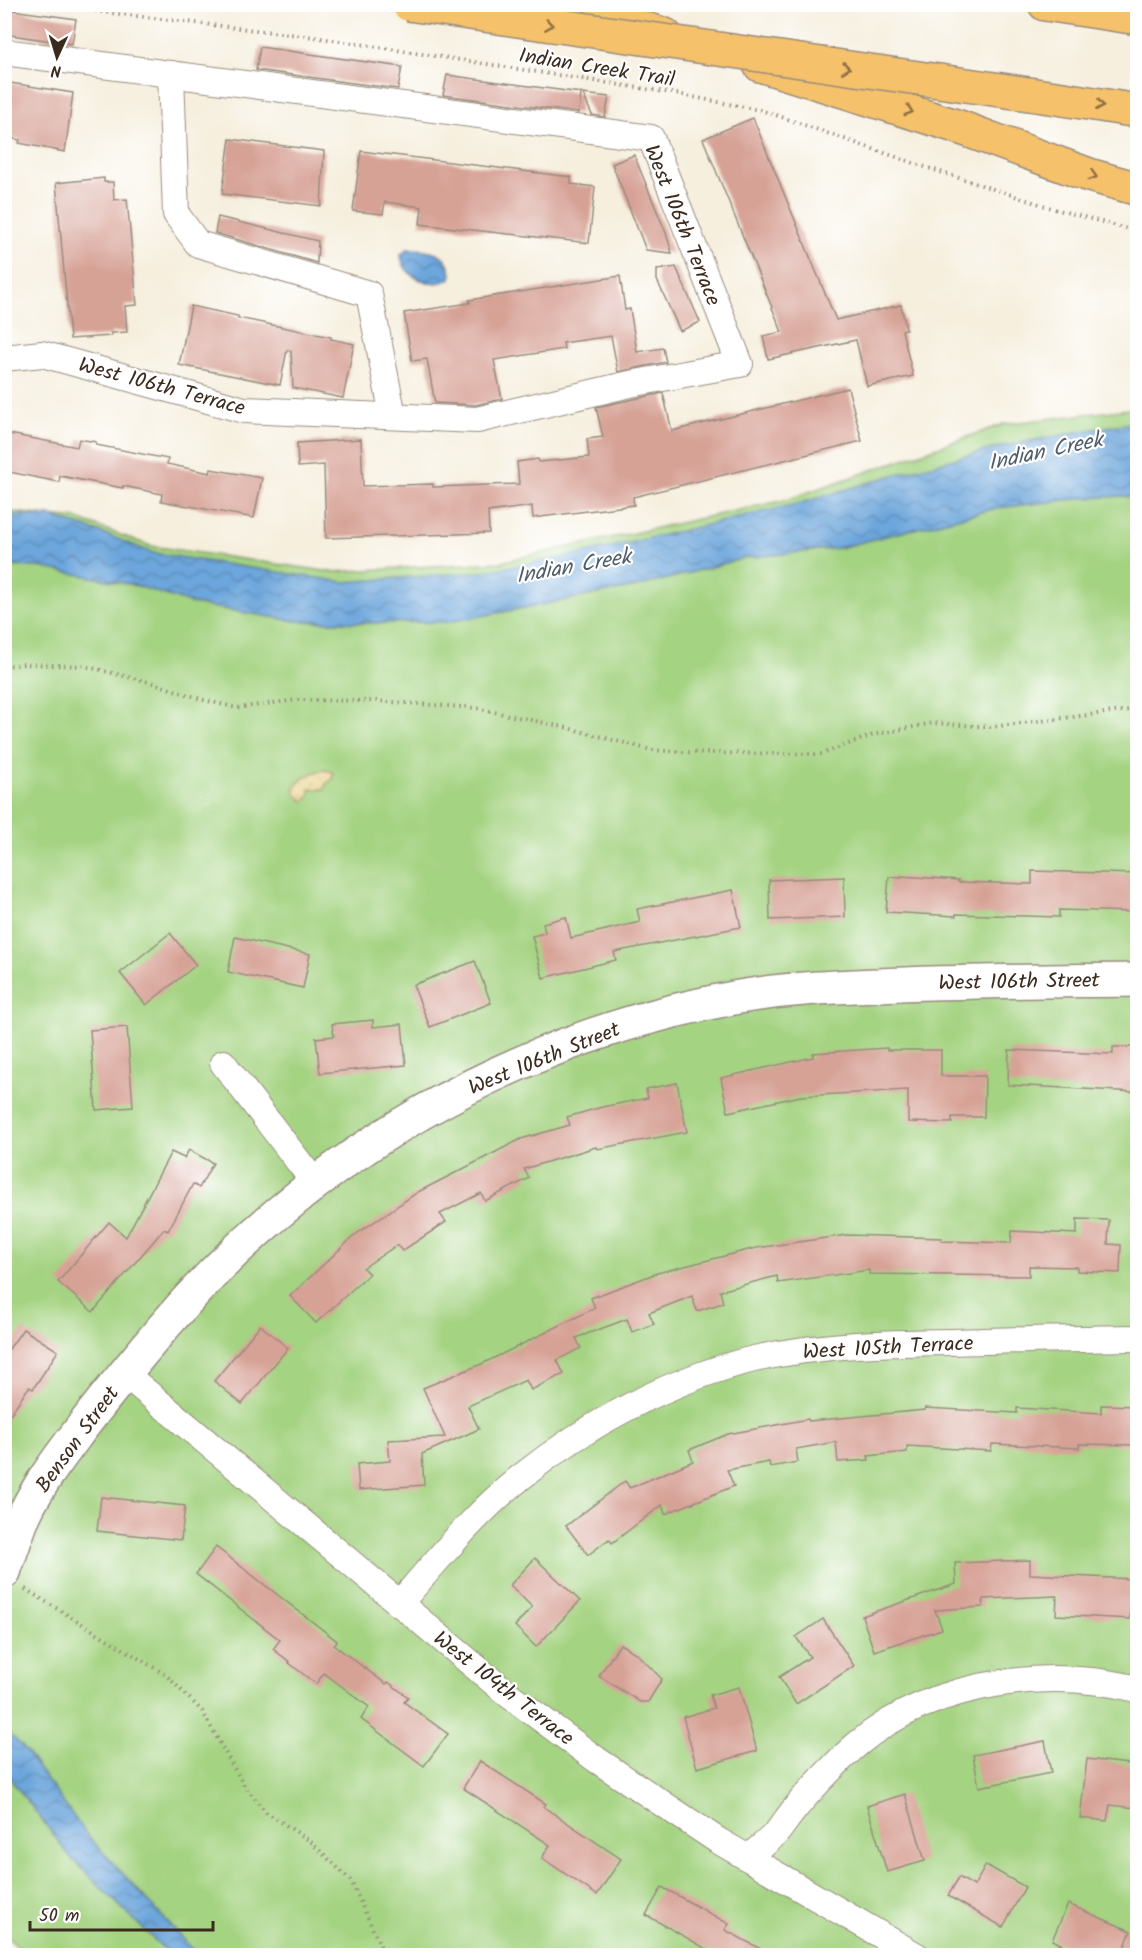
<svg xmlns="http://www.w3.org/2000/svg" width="1142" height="1960" viewBox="0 0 1142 1960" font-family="Kalam,sans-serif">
<defs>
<pattern id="sand-dots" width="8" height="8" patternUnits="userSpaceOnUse" patternTransform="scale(1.5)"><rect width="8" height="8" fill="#eeda9e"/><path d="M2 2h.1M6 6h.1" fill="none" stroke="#cdbb88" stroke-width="1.8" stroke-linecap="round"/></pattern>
<pattern id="water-waves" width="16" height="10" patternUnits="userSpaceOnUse" patternTransform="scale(1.5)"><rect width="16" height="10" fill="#6ca6dc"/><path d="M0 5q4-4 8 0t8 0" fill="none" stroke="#5a87b2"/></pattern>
</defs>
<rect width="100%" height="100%" fill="#fff"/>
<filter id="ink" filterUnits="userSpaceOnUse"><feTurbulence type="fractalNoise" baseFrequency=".0167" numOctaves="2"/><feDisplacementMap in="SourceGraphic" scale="12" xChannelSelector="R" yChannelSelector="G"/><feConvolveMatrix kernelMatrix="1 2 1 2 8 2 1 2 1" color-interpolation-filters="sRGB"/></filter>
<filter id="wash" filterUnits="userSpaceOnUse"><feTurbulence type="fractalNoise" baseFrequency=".008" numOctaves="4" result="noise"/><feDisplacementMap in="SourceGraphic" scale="24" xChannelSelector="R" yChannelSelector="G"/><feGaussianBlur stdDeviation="1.35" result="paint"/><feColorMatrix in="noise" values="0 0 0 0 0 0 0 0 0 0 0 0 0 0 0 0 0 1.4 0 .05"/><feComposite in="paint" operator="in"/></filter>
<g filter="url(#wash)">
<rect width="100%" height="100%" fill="#f6efde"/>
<!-- green -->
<polygon fill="#a4d381" stroke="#707e50" stroke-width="1.5" points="1137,408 1137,1955 27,1956 5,1935 5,511 77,519 151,546 332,572 500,562 786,500 1004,424"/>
<!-- sand -->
<path fill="url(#sand-dots)" stroke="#94825e" stroke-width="1.5" d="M325,770l8,2v7l-7,5 -1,5h-14l-3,9 -5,3 -8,-8 -1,-5c9,-12 17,-16 31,-18z"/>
<!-- water -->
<g fill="url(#water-waves)" stroke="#54687d" stroke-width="1.5">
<path d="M407,249c23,0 44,2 44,29 -18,12 -48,0 -50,-23z"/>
<polygon points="1137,422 1137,498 1123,496 1084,498 997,508 839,548 745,558 641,586 449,622 373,623 295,621 193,604 138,586 39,567 5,566 5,515 50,516 105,534 153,553 344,582 479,572 572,556 797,504 897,474 1004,446 1087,430"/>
<polygon points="4,1729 22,1746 87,1835 198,1955 170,1955 72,1859 5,1772"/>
</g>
<g id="blocks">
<!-- building -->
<g fill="#d7a296">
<polygon points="4,9 76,19 72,44 4,34"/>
<polygon points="260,47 402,67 398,89 256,70"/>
<polygon points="447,75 581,93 579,113 443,95"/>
<polygon points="4,82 73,93 65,152 19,143 20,140 4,137"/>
<polygon points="583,94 609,97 605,117 592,115"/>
<polygon points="753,118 836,320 901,305 906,329 902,330 913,376 867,386 856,340 768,359 763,336 782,332 703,139"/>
<polygon points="230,139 324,151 321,206 222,194"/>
<polygon points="361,151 571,177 571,184 595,187 589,243 420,224 422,207 385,202 383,214 353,211"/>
<polygon points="634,155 666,233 672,253 646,250 612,164"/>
<polygon points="104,178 104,182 113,182 114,200 127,199 137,305 125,306 127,332 111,333 111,336 70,339 56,183"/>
<polygon points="218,217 318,241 317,263 215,233"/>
<polygon points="676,267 700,322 680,331 657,280 657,270"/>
<polygon points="620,276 625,310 630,309 637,352 663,348 666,362 618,372 611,336 563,343 564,349 494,360 502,399 476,405 435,403 427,359 412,361 404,313 470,303 469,300"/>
<polygon points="191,306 238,316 238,318 331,337 331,339 354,344 343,398 293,388 291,351 287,350 280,385 179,365"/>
<polygon points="848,388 862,441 633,497 634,505 533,518 532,506 488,512 489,533 326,538 324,465 298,467 297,443 361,439 363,486 433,484 433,487 519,484 517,462 538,459 539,462 589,457 587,439 603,437 596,407 663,393 672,431"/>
<polygon points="4,433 77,447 79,439 96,442 96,445 168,459 167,464 210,473 211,469 262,478 254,518 161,501 162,494 123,486 123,488 60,476 59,482 4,471"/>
<polygon points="1032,871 1137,874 1137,912 1059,910 1059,917 956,914 956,916 886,912 889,877 901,878 901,876 959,880 958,882 1032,884"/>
<polygon points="844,877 845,917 770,920 769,880"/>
<polygon points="733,890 741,927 614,952 616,960 543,978 532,936 545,933 543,923 566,917 571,938 640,922 637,909"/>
<polygon points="170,933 196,965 146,1005 120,973"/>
<polygon points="235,937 310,954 303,988 228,972"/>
<polygon points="475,961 491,1003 430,1027 413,985"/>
<polygon points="373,1020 373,1027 402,1024 406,1065 320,1073 316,1038 334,1036 332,1024"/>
<polygon points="127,1027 133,1107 96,1110 90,1030"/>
<polygon points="1113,1047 1137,1047 1137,1092 1008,1085 1009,1050 1113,1054"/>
<polygon points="887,1048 887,1050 941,1050 941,1076 985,1076 984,1117 952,1117 952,1123 908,1122 908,1090 801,1096 728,1112 721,1078 813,1057 813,1053"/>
<polygon points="677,1083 687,1132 597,1149 596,1147 524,1169 529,1178 485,1201 481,1193 440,1214 446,1222 402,1251 397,1245 363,1268 369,1274 316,1323 290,1296 355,1235 418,1192 521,1139 570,1125 567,1117 602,1107 648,1098 646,1089"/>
<polygon points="189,1150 213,1163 199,1188 193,1184 168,1231 164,1229 93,1312 58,1282 109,1222 126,1237 171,1152 184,1158"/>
<polygon points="1077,1219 1109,1220 1108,1244 1121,1245 1120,1273 1077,1271 1077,1267 1029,1266 1029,1276 869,1274 869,1270 778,1283 777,1276 720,1291 723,1303 697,1311 692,1296 649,1313 654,1324 632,1332 627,1319 576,1338 581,1348 557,1360 564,1374 531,1390 526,1380 468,1406 479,1429 422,1454 424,1485 359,1490 357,1464 390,1461 388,1440 445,1437 423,1388 484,1363 595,1308 591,1298 657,1273 756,1248 847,1235 942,1238 941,1241 1011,1243 1012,1231 1077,1234"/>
<polygon points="260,1325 288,1348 242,1404 214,1381"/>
<polygon points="23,1329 58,1351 33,1389 29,1387 4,1423 4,1356"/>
<polygon points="1101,1405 1137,1406 1137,1445 1079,1444 1079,1448 992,1444 991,1451 907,1446 907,1452 868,1456 869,1460 838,1462 836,1442 796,1449 798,1462 770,1467 769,1462 727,1470 734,1486 665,1514 662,1505 612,1543 609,1539 588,1555 566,1526 625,1481 630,1488 693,1461 689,1450 728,1434 808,1419 809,1421 925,1410 925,1408 1017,1413 1017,1408 1101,1413"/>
<polygon points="101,1497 185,1506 181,1540 97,1531"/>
<polygon points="216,1547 337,1641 334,1645 386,1684 388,1682 408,1697 404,1702 448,1734 424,1766 361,1719 369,1707 324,1673 316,1684 289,1663 290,1662 273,1649 280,1640 196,1574"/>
<polygon points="535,1558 580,1601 536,1647 515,1626 532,1607 510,1585"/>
<polygon points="1030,1560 1030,1574 1132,1579 1130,1619 1056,1615 1057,1596 983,1599 983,1607 935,1610 942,1629 874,1651 862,1616 956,1584 955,1563"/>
<polygon points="823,1619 854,1666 796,1704 779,1677 810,1657 796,1637"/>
<polygon points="620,1644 637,1654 662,1679 648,1702 640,1702 599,1676"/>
<polygon points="739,1687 757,1751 697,1768 683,1717 714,1708 710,1695"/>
<polygon points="1045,1741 1051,1773 979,1787 973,1755"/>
<polygon points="1087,1759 1137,1765 1137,1808 1110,1805 1107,1821 1080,1818"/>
<polygon points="480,1761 546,1804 544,1807 621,1859 597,1895 542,1858 550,1845 463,1788"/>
<polygon points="905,1794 925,1861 887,1872 867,1806"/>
<polygon points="986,1865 1025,1887 1003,1927 948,1896 959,1877 974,1886"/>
<polygon points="662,1887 729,1924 725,1930 774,1956 719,1956 646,1915"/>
<polygon points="1068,1904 1131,1931 1121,1956 1088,1956 1052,1940"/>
</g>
</g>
</g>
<g filter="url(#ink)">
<use href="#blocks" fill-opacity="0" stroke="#988c7e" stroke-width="1.5"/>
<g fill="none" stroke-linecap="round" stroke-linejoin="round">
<!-- minor casing -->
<g stroke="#988c7e" stroke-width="28">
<g id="minor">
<polyline points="4,52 651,138 740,364 630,384 477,420 244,410 42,354 4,358"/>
<polyline points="171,74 176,214 198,244 369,294 393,416"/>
<polyline points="223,1063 315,1183"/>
<polyline points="125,1374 509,1695 597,1760 717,1840 917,1956"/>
<path d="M399,1604c38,-44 76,-90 122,-127 66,-53 150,-98 233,-118 65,-15 131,-16 198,-17 62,-2 124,-3 186,-4"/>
<path d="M748,1858c10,-9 21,-17 30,-27 7,-9 13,-18 20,-26 13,-16 29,-32 44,-47 75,-74 196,-93 296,-69"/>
</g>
</g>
<!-- tertiary casing -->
<g stroke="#988c7e" stroke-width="36">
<path id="tertiary" d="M4,1572c7,-20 13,-40 21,-59 13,-27 31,-51 49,-75 27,-37 57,-72 86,-107 149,-176 352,-293 579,-334 45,-8 91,-10 137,-12 87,-4 174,-4 262,-5"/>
</g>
<!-- motorway casing -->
<g stroke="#988c7e" stroke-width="36">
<g id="motorway">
<polyline points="600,4 633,25 665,35"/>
<polyline points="1045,4 1138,18"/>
<polyline points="760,65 959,127 1089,175 1138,189"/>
<polyline points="1063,99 1138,111"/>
</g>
</g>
<!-- path -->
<g stroke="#988c7e" stroke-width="4" stroke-dasharray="1.5 4.5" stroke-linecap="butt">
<polyline points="35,4 314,37 678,94 764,111 919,165 1055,209 1138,232"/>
<polyline points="4,666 24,664 84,666 153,683 204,700 237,708 297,700 377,701 476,708 568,728 651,750 701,753 822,754 873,735 933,723 991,727 1138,709"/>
<polyline points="25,1589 166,1675 202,1711 243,1784 266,1812 310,1841 351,1881 385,1956"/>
</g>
<!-- minor -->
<use href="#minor" stroke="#fff" stroke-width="26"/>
<!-- tertiary -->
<use href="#tertiary" stroke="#fff" stroke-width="33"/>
<!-- motorway -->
<use href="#motorway" stroke="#f5c16b" stroke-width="33"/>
<!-- motorway-bridge casing -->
<g stroke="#988c7e" stroke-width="36" stroke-linecap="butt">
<polyline id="motorway-bridge" points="408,4 1063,99"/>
</g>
<!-- motorway-bridge -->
<use href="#motorway-bridge" stroke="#f5c16b" stroke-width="33"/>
</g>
<!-- one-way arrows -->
<defs><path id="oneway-chevron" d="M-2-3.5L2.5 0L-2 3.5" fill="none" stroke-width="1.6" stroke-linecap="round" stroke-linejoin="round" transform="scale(1.5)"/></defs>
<g stroke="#8f6e41">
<use href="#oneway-chevron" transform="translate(549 25) rotate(8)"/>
<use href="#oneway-chevron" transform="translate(846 68) rotate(8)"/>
<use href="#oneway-chevron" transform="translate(1100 105) rotate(9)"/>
<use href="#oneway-chevron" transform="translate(909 111) rotate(17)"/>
<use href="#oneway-chevron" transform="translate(1093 176) rotate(18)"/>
</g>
</g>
<g text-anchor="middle" stroke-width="4.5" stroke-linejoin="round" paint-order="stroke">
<!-- street labels -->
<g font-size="21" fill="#3b2a1e" stroke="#fff">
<text transform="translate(597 67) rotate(9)" y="7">Indian Creek Trail</text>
<text transform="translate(683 225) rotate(68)" y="7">West 106th Terrace</text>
<text transform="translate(162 386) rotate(15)" y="7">West 106th Terrace</text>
<text transform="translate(1019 981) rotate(-1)" y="7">West 106th Street</text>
<text transform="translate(544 1058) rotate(-22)" y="7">West 106th Street</text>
<text transform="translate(888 1347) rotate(-3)" y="7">West 105th Terrace</text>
<text transform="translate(77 1439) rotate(-54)" y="7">Benson Street</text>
<text transform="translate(504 1688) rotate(38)" y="7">West 104th Terrace</text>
</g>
<!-- water labels -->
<g font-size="22" font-style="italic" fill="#4f5c6a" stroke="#fff">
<text transform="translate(1045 450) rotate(-12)" y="8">Indian Creek</text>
<text transform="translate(573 565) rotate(-10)" y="8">Indian Creek</text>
</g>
</g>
<!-- margin -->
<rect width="1142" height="1960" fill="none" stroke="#fff" stroke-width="24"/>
<!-- north arrow -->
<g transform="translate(57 57) rotate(184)" stroke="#ffffff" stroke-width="4.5" paint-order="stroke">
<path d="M0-4.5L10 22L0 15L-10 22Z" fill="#3b2a1e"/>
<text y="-9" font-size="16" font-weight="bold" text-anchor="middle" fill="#3b2a1e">N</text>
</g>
<!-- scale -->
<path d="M30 1921v9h183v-9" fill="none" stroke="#3b2a1e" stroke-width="3"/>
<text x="39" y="1921" font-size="18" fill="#3b2a1e" stroke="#ffffff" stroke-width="4.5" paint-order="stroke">50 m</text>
</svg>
